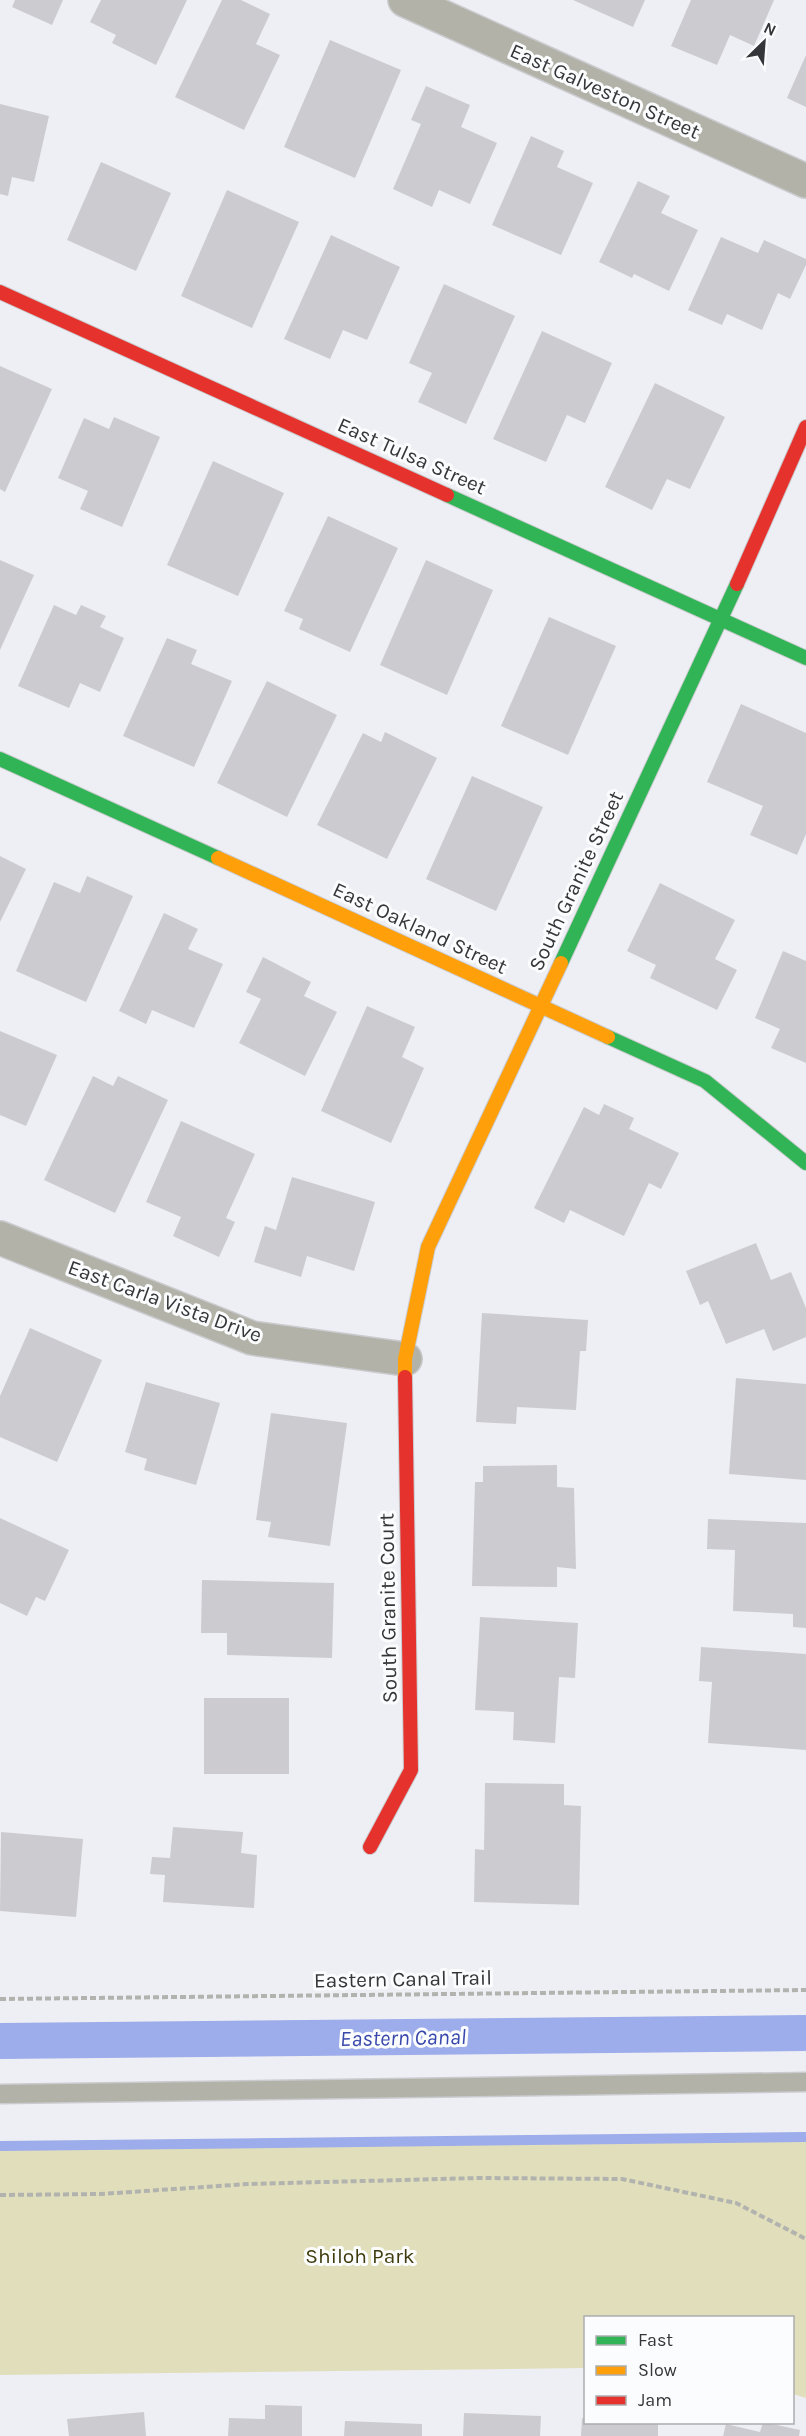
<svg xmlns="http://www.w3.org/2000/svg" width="806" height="2436" viewBox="0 0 806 2436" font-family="Karla,sans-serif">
<rect width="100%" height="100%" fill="#eeeff4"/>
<!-- green -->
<polygon fill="#e1dfbb" points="806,2136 806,2398 793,2394 792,2318 586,2318 585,2368 0,2375 0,2145"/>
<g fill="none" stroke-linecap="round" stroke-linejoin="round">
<!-- stream -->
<polyline stroke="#9dacea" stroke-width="10" points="0,2146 806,2137"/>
<!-- canal -->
<polyline stroke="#9dacea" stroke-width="36" points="0,2041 806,2033"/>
</g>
<!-- building -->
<g fill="#ccccd0">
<polygon points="15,0 63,0 52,25 12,7"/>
<polygon points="101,0 187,0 156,65 112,43 116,35 90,22"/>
<polygon points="222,0 241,0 270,14 256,44 280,55 244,130 175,97"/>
<polygon points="573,0 645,0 633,27"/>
<polygon points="691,0 774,0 754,46 730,35 717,65 671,46"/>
<polygon points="330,40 401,70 355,178 284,147"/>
<polygon points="806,55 806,107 787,98"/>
<polygon points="426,86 470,105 461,127 497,143 470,204 439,190 432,207 393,189 421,124 411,120"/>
<polygon points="0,104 49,116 34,182 12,177 8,196 0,194"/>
<polygon points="531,136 564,151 557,167 593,183 561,255 492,225"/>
<polygon points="101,162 171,193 136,271 67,240"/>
<polygon points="638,181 670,196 661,213 698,230 669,291 634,274 632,278 599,262"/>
<polygon points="227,190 299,222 252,328 181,296"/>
<polygon points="331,235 400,267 367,340 343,330 330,359 284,339"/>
<polygon points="721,237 758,253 764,240 806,259 806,265 790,299 778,293 762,330 727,314 722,325 688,310"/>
<polygon points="444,284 515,316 466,424 418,402 432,373 409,363"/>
<polygon points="542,331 612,363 585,423 567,415 546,462 493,439"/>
<polygon points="0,366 52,389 5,492 0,489"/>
<polygon points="655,383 725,417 690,489 667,479 652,510 605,487"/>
<polygon points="114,417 160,437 122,527 80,509 88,491 58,478 84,418 109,429"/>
<polygon points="213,461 284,493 238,596 167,565"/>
<polygon points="328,516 398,548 350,652 299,629 303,619 284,611"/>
<polygon points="0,560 34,575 0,650"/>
<polygon points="426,560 493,590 447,695 380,665"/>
<polygon points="54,605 76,615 81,605 106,616 100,627 124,638 100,692 80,683 69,708 18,686"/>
<polygon points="549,617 616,646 568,755 501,726"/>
<polygon points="167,638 197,650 191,664 232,681 194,767 123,736"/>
<polygon points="267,681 337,715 287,817 217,783"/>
<polygon points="741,704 806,733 806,834 797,855 750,835 763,806 707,782"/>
<polygon points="385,732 437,758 387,859 317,825 363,733 381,742"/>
<polygon points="472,776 543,807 496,911 426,879"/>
<polygon points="0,856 26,869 0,922"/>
<polygon points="87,876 133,896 86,1002 16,971 54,882 80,893"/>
<polygon points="660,883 735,920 715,959 737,970 717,1010 650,978 656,965 627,951"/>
<polygon points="164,913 198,929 188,949 223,964 194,1028 152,1010 146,1024 119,1011"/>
<polygon points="783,951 806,961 806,1063 771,1048 780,1029 755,1018"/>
<polygon points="263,957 311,982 304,996 337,1012 305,1076 239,1043 261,999 246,992"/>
<polygon points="367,1006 415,1027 402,1057 424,1068 391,1143 321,1111"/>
<polygon points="0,1031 57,1055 26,1126 0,1115"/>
<polygon points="93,1076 113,1086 118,1076 168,1100 115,1213 44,1180"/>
<polygon points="604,1104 634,1118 629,1129 679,1153 661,1189 649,1183 624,1236 570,1210 564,1223 534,1208 584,1107 599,1115"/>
<polygon points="181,1121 255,1154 226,1218 235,1222 219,1257 173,1236 181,1217 146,1202"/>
<polygon points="292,1177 375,1202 354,1271 307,1256 301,1277 254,1262 265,1226 276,1230"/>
<polygon points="756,1243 771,1280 791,1272 806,1308 806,1337 773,1351 764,1329 726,1344 708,1301 700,1305 686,1271"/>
<polygon points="482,1313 588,1320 586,1351 580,1351 576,1410 517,1407 516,1424 476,1422"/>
<polygon points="30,1328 102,1360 57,1462 0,1437 0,1396"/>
<polygon points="736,1378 806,1384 806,1480 729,1474"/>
<polygon points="146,1382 220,1403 196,1485 144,1470 147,1459 125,1452"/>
<polygon points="271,1413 347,1423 330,1546 268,1537 271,1522 256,1520"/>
<polygon points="557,1465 557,1487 574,1488 576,1569 557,1567 557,1587 472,1586 475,1482 483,1482 483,1466"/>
<polygon points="0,1518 69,1550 45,1601 36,1597 27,1616 0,1603"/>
<polygon points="708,1519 806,1523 806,1628 793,1627 793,1614 733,1611 735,1550 707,1549"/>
<polygon points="202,1580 334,1583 332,1658 227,1655 227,1633 201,1633"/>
<polygon points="480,1617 578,1623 575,1678 559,1677 555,1743 513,1740 514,1712 475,1710"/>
<polygon points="701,1647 806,1654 806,1750 708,1743 712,1682 699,1681"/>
<rect x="204" y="1698" width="85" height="76"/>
<polygon points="485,1783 564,1784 564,1805 581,1806 579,1905 474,1902 475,1849 484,1850"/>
<polygon points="173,1827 243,1832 241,1853 257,1855 254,1908 163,1902 165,1875 150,1874 152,1857 170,1858"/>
<polygon points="1,1832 83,1839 76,1917 0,1911"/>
<polygon points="265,2405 302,2406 302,2436 228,2436 229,2418 265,2419"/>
<polygon points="144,2412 146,2436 69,2436 67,2419"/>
<polygon points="464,2413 541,2416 540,2436 463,2436"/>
<polygon points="582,2418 586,2419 586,2422 658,2423 658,2436 581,2436"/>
<polygon points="345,2421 422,2424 422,2436 344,2436"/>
<polygon points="763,2422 800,2430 799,2436 723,2436 726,2424 760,2432"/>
</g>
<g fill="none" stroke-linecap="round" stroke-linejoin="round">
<!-- lane casing -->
<g stroke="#cacbce" stroke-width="21">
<polyline id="lane" points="0,2094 806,2082"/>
</g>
<!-- street casing -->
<g stroke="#cacbce" stroke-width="36">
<g id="street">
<polyline points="405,0 806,181"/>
<polyline points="0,1238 252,1338 405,1359"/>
</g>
</g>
<!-- fast casing -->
<g stroke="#cacbce" stroke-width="16">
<g id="fast">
<polyline points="447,495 806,658"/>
<polyline points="0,759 218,858"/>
<polyline points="561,963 737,584"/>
<polyline points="608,1037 705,1081 806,1163"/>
</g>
</g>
<!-- slow casing -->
<g stroke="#cacbce" stroke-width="16">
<g id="slow">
<polyline points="218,858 608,1037"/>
<polyline points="405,1377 405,1359 428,1247 561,963"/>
</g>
</g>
<!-- jam casing -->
<g stroke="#cacbce" stroke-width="16">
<g id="jam">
<polyline points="0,292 447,495"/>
<polyline points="737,584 806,427"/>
<polyline points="370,1847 411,1770 405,1377"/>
</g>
</g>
<!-- path -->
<g stroke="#b2b3ae" stroke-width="4" stroke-dasharray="6 3" stroke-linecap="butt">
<polyline points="0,1999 806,1990"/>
<polyline points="0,2195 101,2194 248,2184 479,2178 622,2179 736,2203 806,2239"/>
</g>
<!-- lane -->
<use href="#lane" stroke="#b2b2a9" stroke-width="18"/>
<!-- street -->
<use href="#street" stroke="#b2b2a9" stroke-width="33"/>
<!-- fast -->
<use href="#fast" stroke="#30b455" stroke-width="14"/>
<!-- slow -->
<use href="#slow" stroke="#ff9f0a" stroke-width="14"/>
<!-- jam -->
<use href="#jam" stroke="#e5322d" stroke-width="14"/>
</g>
<g text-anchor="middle" stroke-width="6" stroke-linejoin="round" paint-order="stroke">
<!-- street labels -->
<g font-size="21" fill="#353639" stroke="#fbfcfd">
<text transform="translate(605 91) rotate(24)" y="7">East Galveston Street</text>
<text transform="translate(412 456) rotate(24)" y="7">East Tulsa Street</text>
<text transform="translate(576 881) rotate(-65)" y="7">South Granite Street</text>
<text transform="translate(420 928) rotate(25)" y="7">East Oakland Street</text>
<text transform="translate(165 1301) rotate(20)" y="7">East Carla Vista Drive</text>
<text transform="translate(388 1608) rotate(-91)" y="7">South Granite Court</text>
<text transform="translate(403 1979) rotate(-1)" y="7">Eastern Canal Trail</text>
</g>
<!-- park labels -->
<g font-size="21" fill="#3f3b0d" stroke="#fbfcfd">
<text x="360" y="2263">Shiloh Park</text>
</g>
<!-- water labels -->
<g font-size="22" font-style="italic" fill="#3847ab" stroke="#fbfcfd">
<text transform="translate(403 2037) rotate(-1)" y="8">Eastern Canal</text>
</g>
</g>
<!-- legend -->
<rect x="584" y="2316" width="210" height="108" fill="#fbfcfd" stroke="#acadaf" stroke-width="1.5"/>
<rect x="596" y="2336" width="30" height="9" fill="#30b455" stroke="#acadaf" stroke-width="1.5"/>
<text x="638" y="2346" font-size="18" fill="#353639">Fast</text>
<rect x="596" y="2366" width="30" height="9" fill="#ff9f0a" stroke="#acadaf" stroke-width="1.5"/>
<text x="638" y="2376" font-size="18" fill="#353639">Slow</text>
<rect x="596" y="2396" width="30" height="9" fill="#e5322d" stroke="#acadaf" stroke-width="1.5"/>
<text x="638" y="2406" font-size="18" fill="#353639">Jam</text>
<!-- north arrow -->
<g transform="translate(764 42) rotate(25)" stroke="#fbfcfd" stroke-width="4.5" paint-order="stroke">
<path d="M0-4.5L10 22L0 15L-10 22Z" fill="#353639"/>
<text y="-9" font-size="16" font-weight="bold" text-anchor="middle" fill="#353639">N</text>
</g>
</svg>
